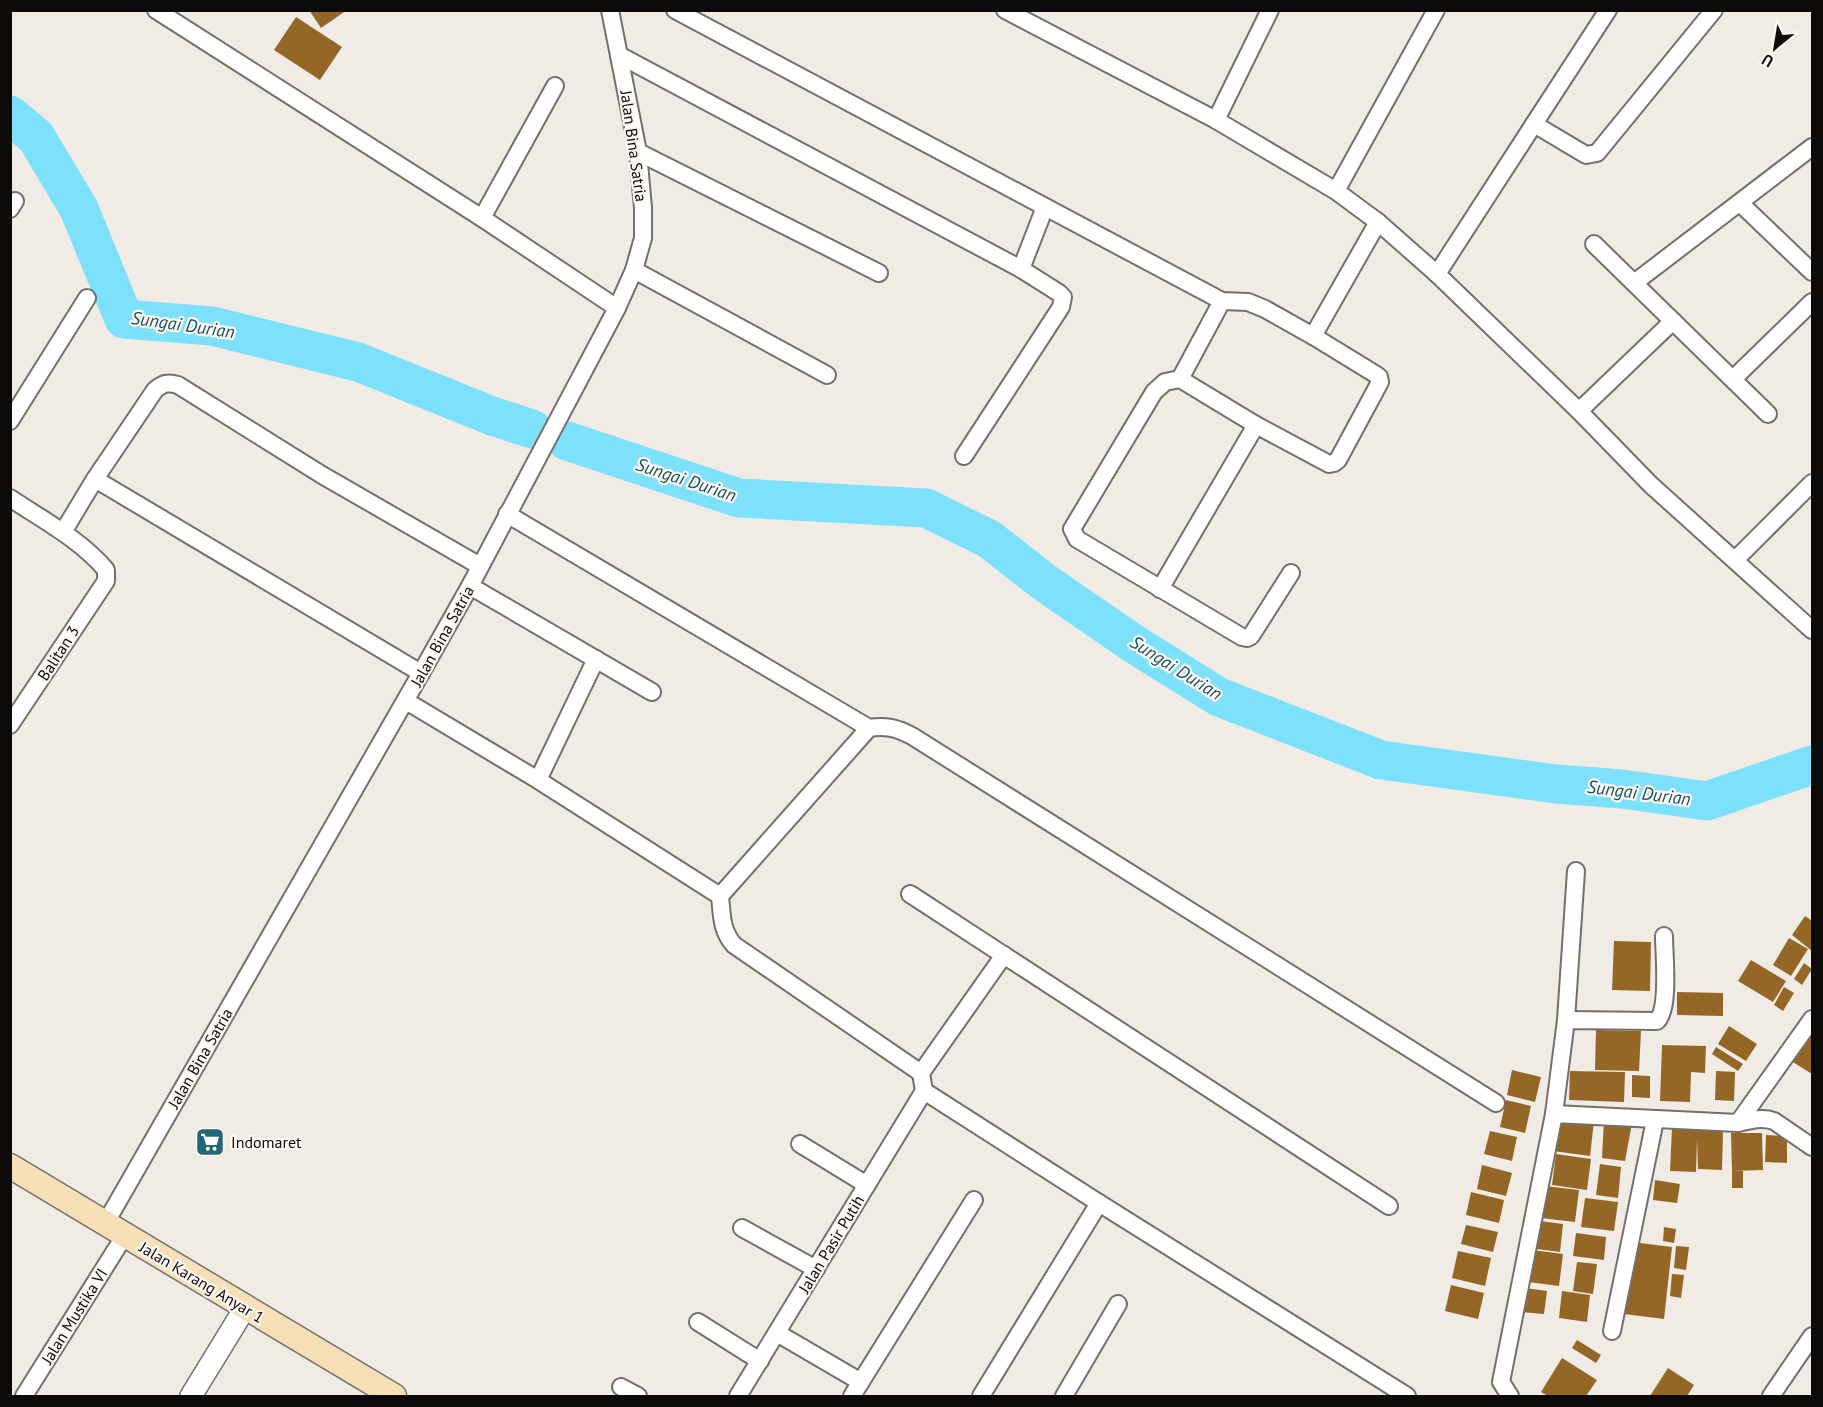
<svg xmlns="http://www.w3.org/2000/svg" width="1823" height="1407" viewBox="0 0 1823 1407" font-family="'PT Sans',sans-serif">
<rect width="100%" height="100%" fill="#f0ebe5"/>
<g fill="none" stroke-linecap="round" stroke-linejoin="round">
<!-- river -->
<g stroke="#7ee1fb" stroke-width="39">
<polyline points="10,115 36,137 79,209 124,319 212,326 358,362 492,416 532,429"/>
<polyline points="567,441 739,498 926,508 989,539 1044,582 1134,644 1219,697 1381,760 1556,784 1622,789 1707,801 1812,765"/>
</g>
</g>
<!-- building -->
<g fill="#956726">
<polygon points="309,10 347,10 321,28"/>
<polygon points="296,17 342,47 320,80 274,50"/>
<polygon points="1805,916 1812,921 1812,951 1792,935"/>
<polygon points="1789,938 1808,949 1791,976 1773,965"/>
<polygon points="1614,941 1651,942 1650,991 1612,990"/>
<polygon points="1751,960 1786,981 1773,1002 1738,981"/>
<polygon points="1804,963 1812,969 1802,985 1794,979"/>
<polygon points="1784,987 1794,993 1783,1011 1774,1005"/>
<polygon points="1677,992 1723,993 1723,1016 1677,1015"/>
<polygon points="1729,1026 1757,1044 1746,1061 1718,1044"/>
<polygon points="1596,1030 1641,1031 1639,1071 1595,1070"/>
<polygon points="1806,1031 1812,1035 1812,1074 1788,1059"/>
<polygon points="1662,1045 1706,1046 1705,1073 1691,1072 1690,1102 1660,1101"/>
<polygon points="1716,1047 1743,1064 1738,1071 1712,1054"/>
<polygon points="1512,1070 1541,1077 1535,1102 1507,1095"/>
<polygon points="1570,1071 1625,1072 1624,1102 1569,1100"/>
<polygon points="1716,1071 1735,1072 1734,1101 1715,1100"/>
<polygon points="1632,1075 1650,1076 1650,1098 1632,1097"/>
<polygon points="1506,1100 1531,1106 1525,1133 1500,1127"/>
<polygon points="1557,1116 1594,1121 1590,1156 1553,1151"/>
<polygon points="1604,1120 1632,1123 1625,1161 1602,1158"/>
<polygon points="1672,1128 1723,1131 1722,1170 1698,1169 1697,1140 1696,1172 1670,1171"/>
<polygon points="1490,1131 1517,1137 1512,1161 1484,1154"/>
<polygon points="1731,1133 1762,1133 1763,1170 1732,1171"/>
<polygon points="1766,1135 1787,1136 1787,1163 1765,1162"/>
<polygon points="1556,1154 1591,1159 1587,1190 1552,1185"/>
<polygon points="1600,1164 1621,1167 1618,1198 1596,1195"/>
<polygon points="1482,1165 1512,1173 1506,1196 1477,1189"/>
<rect x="1732" y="1171" width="11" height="17"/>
<polygon points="1655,1180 1680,1184 1677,1203 1653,1200"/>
<polygon points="1545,1186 1579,1190 1575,1222 1541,1218"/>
<polygon points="1471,1192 1504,1200 1499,1223 1466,1215"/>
<polygon points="1585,1198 1618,1202 1614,1231 1581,1227"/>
<polygon points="1540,1221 1563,1224 1560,1252 1537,1249"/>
<polygon points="1466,1225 1498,1232 1493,1252 1461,1244"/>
<polygon points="1664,1227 1676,1229 1674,1243 1663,1241"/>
<polygon points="1576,1233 1606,1237 1604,1260 1573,1256"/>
<polygon points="1632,1242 1672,1247 1664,1319 1624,1314"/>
<polygon points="1676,1246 1689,1247 1686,1270 1674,1268"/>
<polygon points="1532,1250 1563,1254 1559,1286 1528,1282"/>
<polygon points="1458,1251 1491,1258 1485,1286 1452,1278"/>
<polygon points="1577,1262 1597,1264 1593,1294 1573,1291"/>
<polygon points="1672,1274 1684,1275 1681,1298 1670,1296"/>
<polygon points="1451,1285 1484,1293 1478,1319 1445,1311"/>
<polygon points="1525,1288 1547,1291 1544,1314 1522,1312"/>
<polygon points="1562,1291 1590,1295 1587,1322 1559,1318"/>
<polygon points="1577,1340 1601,1355 1596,1363 1572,1348"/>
<polygon points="1562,1358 1597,1380 1586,1396 1548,1396 1541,1392"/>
<polygon points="1668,1368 1694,1385 1687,1396 1650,1396"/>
</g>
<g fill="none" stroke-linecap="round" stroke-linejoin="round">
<!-- minor casing -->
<g stroke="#74706b" stroke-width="20">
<g id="minor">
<polyline points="156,10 482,218 617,308"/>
<polyline points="675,10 1222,301 1248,302 1265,309 1313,336 1375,374 1379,377 1380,382 1338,460 1334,463 1329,464 1256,425 1180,379"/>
<polyline points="1005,10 1216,120 1336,191 1378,222 1437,274 1579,411 1651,485 1812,630"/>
<polyline points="619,55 1021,269 1059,293 1063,297 1061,307 964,456"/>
<polyline points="1216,120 1270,10"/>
<polyline points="1534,124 1608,10"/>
<polyline points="638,152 879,273"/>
<polyline points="1336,191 1436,10"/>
<polyline points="1740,203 1812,272"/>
<polyline points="10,209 15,201"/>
<polyline points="482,218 555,86"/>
<polyline points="1594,244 1768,414"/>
<polyline points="1021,269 1045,207"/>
<polyline points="634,270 827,375"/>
<polyline points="1437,274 1534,124 1586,155 1597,153 1714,10"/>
<polyline points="1634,283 1812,147"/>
<polyline points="1222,301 1180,379 1165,382 1154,392 1072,529 1077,539 1242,637 1247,638 1251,636 1291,573"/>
<polyline points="1313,336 1378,222"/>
<polyline points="1733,379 1812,302"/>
<polyline points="1579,411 1673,321"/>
<polyline points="10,421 87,298"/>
<polyline points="95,479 421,673"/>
<path d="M10,498c33,22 71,42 96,72v11l-96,144"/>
<polyline points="507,514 869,728"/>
<path d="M63,532l32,-53 60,-89c8,-7 13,-8 23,-5l144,90 158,91"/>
<polyline points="1735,560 1812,483"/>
<polyline points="470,586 652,692"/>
<polyline points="1160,589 1256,425"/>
<polyline points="406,701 538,780 720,896"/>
<polyline points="538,780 596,659"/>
<polyline points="910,894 1389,1206"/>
<polyline points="1566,1020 1576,871"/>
<polyline points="921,1073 1004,955"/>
<path d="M1554,1114l12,-94 91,1c13,-13 7,-65 7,-85"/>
<polyline points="1738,1123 1812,1019"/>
<polyline points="800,1144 867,1185"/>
<polyline points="105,1224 421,673 470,586 617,308 634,270 643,238 643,208 638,152 610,10"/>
<polyline points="742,1228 816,1269"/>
<polyline points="698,1322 760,1361"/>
<polyline points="1612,1331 1655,1120"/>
<polyline points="777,1333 861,1382"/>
<polyline points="621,1387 638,1396"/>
<polyline points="24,1396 125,1235"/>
<polyline points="738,1396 924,1091"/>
<polyline points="852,1396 974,1200"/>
<polyline points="981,1396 1099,1203"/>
<polyline points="1064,1396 1118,1304"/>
<path d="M1407,1396l-308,-193 -175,-112 -3,-18 -187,-128c-13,-15 -12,-30 -14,-49l149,-168c16,-3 28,0 43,8l584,367"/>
<path d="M1510,1396l-9,-14 53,-268 184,9c13,-3 24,-6 36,-2l38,26"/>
<polyline points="1771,1396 1812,1336"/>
</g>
</g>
<!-- tertiary casing -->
<g stroke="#74706b" stroke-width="24">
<polyline id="tertiary" points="191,1396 245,1308"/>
</g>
<!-- secondary casing -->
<g stroke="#74706b" stroke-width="27">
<polyline id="secondary" points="10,1166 394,1396"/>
</g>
<!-- minor -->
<use href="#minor" stroke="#fff" stroke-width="16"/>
<!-- tertiary -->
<use href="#tertiary" stroke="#fff" stroke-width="21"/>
<!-- secondary -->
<use href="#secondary" stroke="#f7e0b7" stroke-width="24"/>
</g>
<!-- icons -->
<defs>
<g id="supermarket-square" transform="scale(1.5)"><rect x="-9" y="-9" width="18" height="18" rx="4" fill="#216777" stroke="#fdf8f2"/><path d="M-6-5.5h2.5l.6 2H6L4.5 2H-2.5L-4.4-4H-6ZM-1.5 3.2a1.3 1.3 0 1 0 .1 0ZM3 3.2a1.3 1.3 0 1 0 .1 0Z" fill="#fff"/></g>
</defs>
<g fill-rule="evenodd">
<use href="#supermarket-square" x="210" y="1142"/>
</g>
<g text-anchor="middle" stroke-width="4.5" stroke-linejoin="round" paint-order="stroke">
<!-- street labels -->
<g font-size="16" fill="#0d0b0a" stroke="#fdf8f2">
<text transform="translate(634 146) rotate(82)" y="6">Jalan Bina Satria</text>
<text transform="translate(442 636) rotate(-61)" y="6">Jalan Bina Satria</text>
<text transform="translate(58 653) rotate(-57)" y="6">Balitan 3</text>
<text transform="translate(200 1058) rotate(-60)" y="6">Jalan Bina Satria</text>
<text transform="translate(831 1244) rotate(-59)" y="6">Jalan Pasir Putih</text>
<text transform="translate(202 1282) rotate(31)" y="6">Jalan Karang Anyar 1</text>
<text transform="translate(74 1316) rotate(-58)" y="6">Jalan Mustika VI</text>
</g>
<!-- poi labels -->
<g font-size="16" fill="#0d0b0a" stroke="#fdf8f2" text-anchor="start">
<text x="231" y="1148">Indomaret</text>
</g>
<!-- water labels -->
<g font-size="18" font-style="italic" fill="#154f5d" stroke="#fdf8f2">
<text transform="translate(183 325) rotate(8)" y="6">Sungai Durian</text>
<text transform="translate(686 480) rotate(18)" y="6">Sungai Durian</text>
<text transform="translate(1176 668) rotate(32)" y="6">Sungai Durian</text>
<text transform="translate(1639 793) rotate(7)" y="6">Sungai Durian</text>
</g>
</g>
<!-- border -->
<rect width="1823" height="1407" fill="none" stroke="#0d0b0a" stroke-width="24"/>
<!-- north arrow -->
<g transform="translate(1775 48) rotate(210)" stroke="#fdf8f2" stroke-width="4.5" paint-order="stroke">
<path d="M0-4.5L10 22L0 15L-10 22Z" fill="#0d0b0a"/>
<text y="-9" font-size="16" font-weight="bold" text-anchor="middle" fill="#0d0b0a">U</text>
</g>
</svg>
